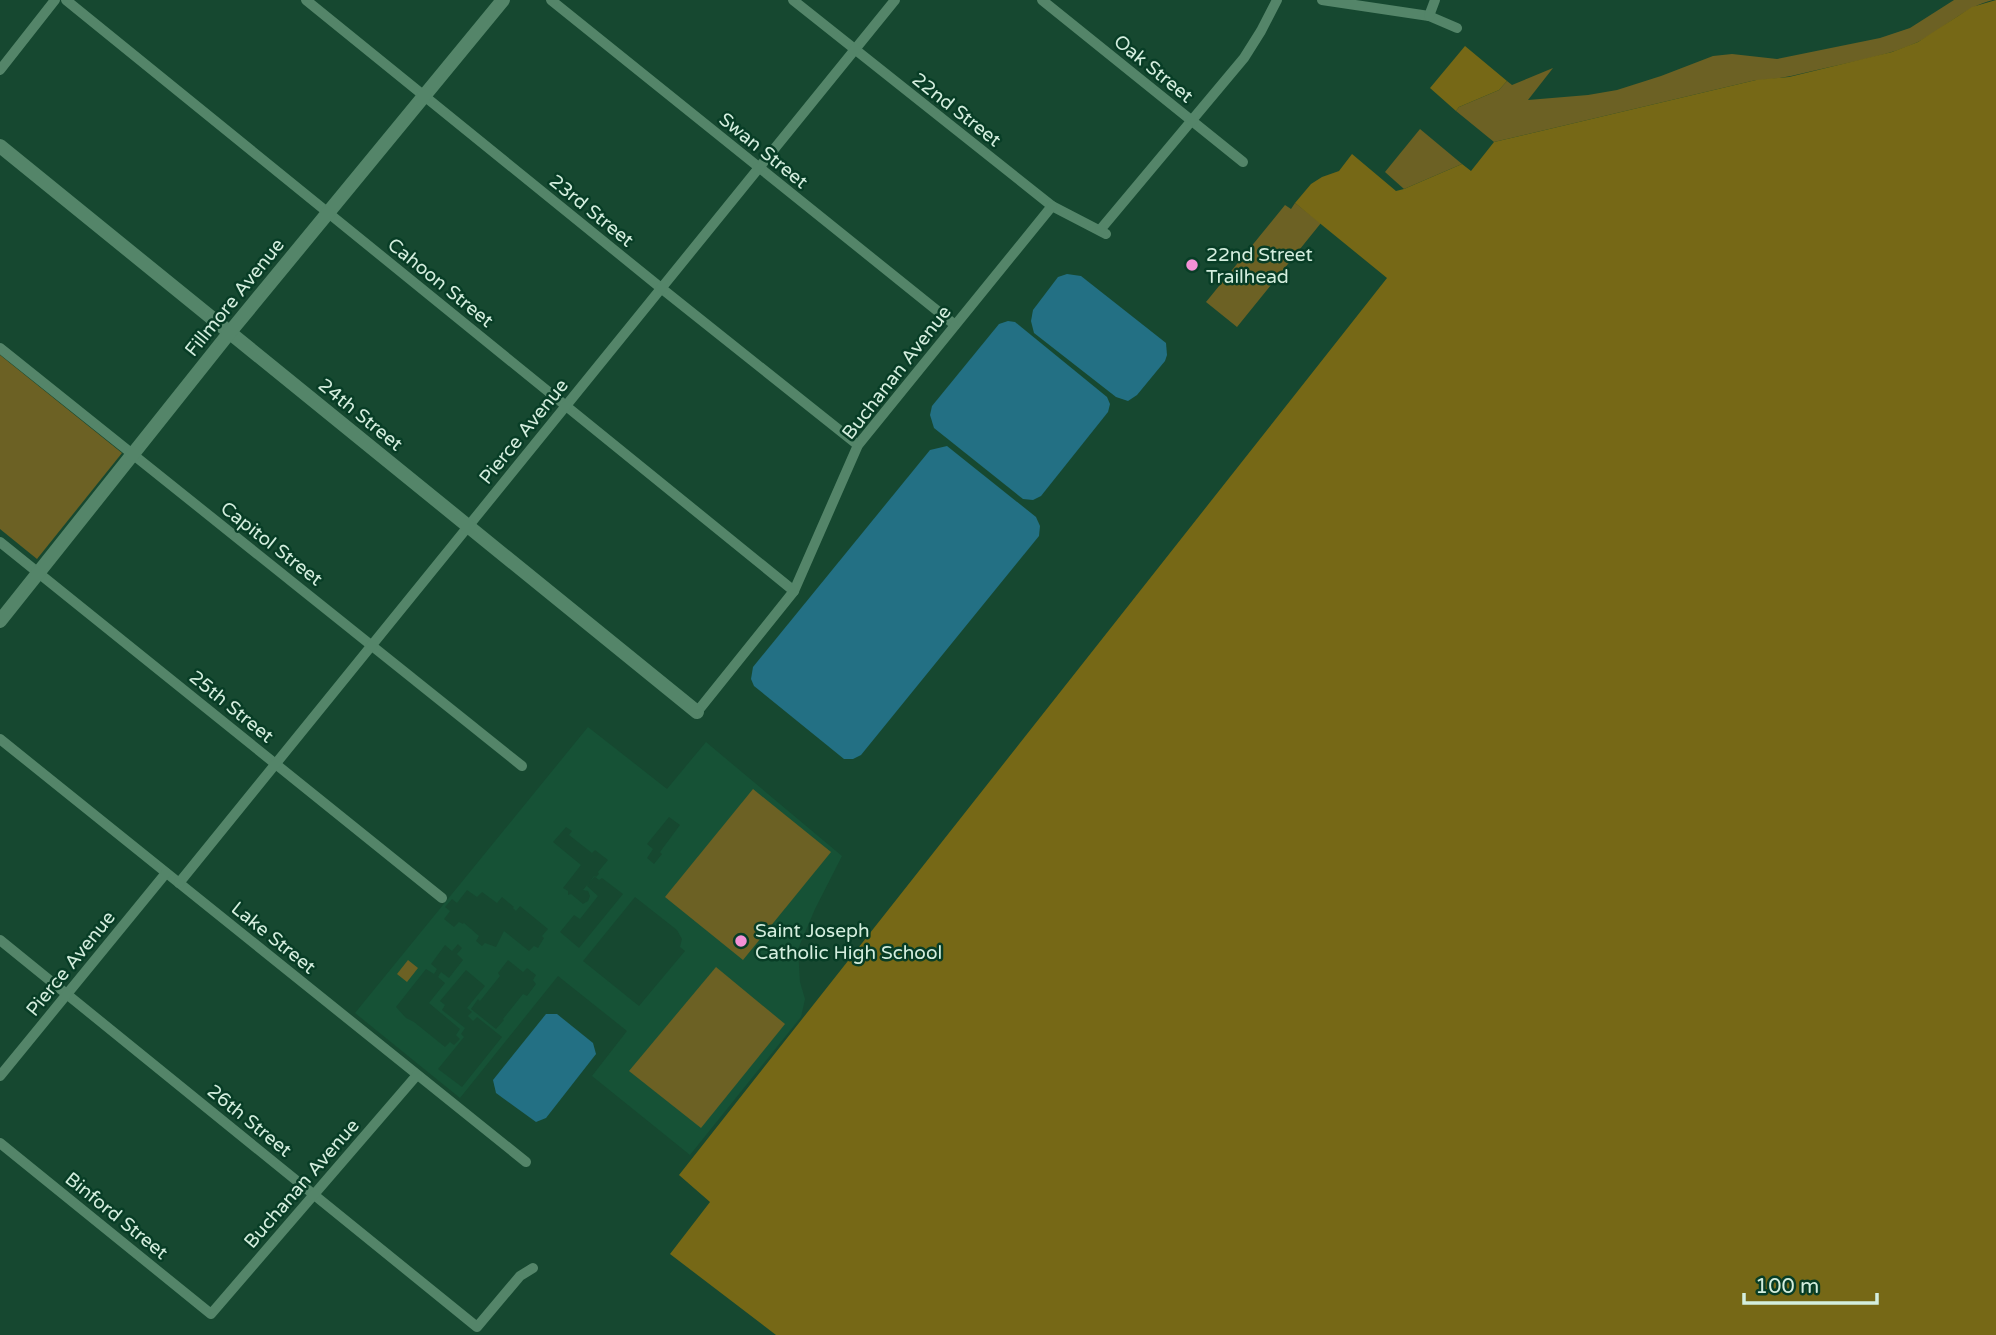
<svg xmlns="http://www.w3.org/2000/svg" width="1996" height="1335" viewBox="0 0 1996 1335" font-family="'Varela Round',sans-serif">
<rect width="100%" height="100%" fill="#164830"/>
<!-- built -->
<path fill="#165236" fill-rule="evenodd" d="M588,727l79,62 39,-47 136,114 -27,53 -17,40 2,33 5,17 -4,18 -111,138 -98,-79 35,-45 -69,-55 -98,122 -105,-85zM669,817l11,8 -20,27 2,2 -8,10 -7,-6 6,-9 -6,-5zM566,827l6,4 -3,4 23,18 3,-3 13,10 -10,12 1,2 -3,3 -1,-1 -12,14 5,1 2,5 -2,5 -5,3 -12,-10 -3,1v-4l-5,-3 18,-23 -28,-23zM594,876l5,4 3,-2 21,16 -44,54 -19,-16 14,-17 6,4 18,-23 -11,-10zM467,890l10,7 5,-5 15,11 5,-6 12,10 -1,1 3,3 4,-5 28,23 -6,7 2,2 -6,10 -4,-2 -5,5 -25,-20 -8,16 -11,-4 -3,3 -6,-5 3,-5 -15,-13 -1,1 -4,-2 -5,5 -10,-8 6,-8 -5,-4 7,-8 5,4zM635,897l42,33 5,9 -2,8 5,4 -46,55 -56,-45zM458,944l4,4 -5,6 6,6 -14,18 -8,-6 -3,5 7,6 -16,20 31,26 -4,6 4,4 -6,6 -4,-3 -5,5 -31,-25 -8,-4 -10,-11 30,-38 8,5 3,-5 -6,-5 14,-19 7,6zM508,960l15,12 4,-4 9,7 -3,5 3,4 -9,12 -4,-2 -20,25 1,1 -8,9 -25,-20 7,-10 2,2 20,-25 -2,-3zM466,970l19,16 -18,22 5,4 -4,4 5,5 4,-4 25,20 -40,50 -24,-18 26,-32 -3,-3 4,-6 -23,-18 3,-5 -5,-4z"/>
<!-- green -->
<g fill="#6c6124">
<path d="M1954,0h39c-29,7 -49,29 -75,42 -28,13 -58,18 -88,25 -25,5 -48,13 -74,13l-262,62 -38,-31 3,-4 40,-17 8,-9 5,4 41,-17 -25,32 60,-5 29,-5 44,-14 52,-20 19,-2 45,5 103,-21 30,-10z"/>
<polygon points="1420,129 1462,164 1404,189 1385,172"/>
<polygon points="1295,203 1321,223 1237,327 1206,302 1285,205 1291,209"/>
<polygon points="0,355 122,453 37,559 0,529"/>
<polygon points="753,789 831,852 743,960 665,897"/>
<polygon points="408,960 418,968 407,982 397,974"/>
<polygon points="716,967 785,1024 701,1128 629,1071"/>
</g>
<!-- forest -->
<g fill="#766816">
<polygon points="1996,0 1996,1335 776,1335 670,1254 710,1202 679,1175 1387,278 1295,203 1311,184 1322,177 1339,171 1352,154 1396,191 1404,189 1462,164 1471,171 1494,142 1756,80 1789,77 1892,52 1918,42 1972,7"/>
<polygon points="1465,46 1507,81 1499,90 1459,107 1456,111 1430,88"/>
</g>
<!-- water -->
<g fill="#237084">
<polygon points="1067,274 1081,276 1166,343 1167,355 1165,361 1137,395 1128,401 1116,397 1034,333 1031,321 1033,310 1058,277"/>
<polygon points="1008,321 1015,322 1107,397 1110,404 1108,412 1041,496 1033,500 1023,499 934,428 930,415 932,406 999,324"/>
<polygon points="947,446 1036,517 1040,526 1039,536 861,755 853,759 844,759 754,686 751,679 753,667 930,450"/>
<polygon points="546,1014 557,1014 593,1043 596,1054 546,1118 536,1122 496,1093 493,1080"/>
</g>
<g fill="none" stroke-linecap="round" stroke-linejoin="round">
<!-- street -->
<g stroke="#548569" stroke-width="10">
<polyline points="66,0 794,591"/>
<polyline points="306,0 661,288 858,445"/>
<polyline points="551,0 955,325"/>
<polyline points="793,0 1052,206 1106,234"/>
<polyline points="1042,0 1243,162"/>
<polyline points="1322,0 1429,16 1457,28"/>
<polyline points="1429,16 1435,0"/>
<polyline points="0,70 55,0"/>
<polyline points="1100,230 1244,58 1261,31 1277,0"/>
<polyline points="0,348 522,766"/>
<polyline points="0,542 442,898"/>
<polyline points="697,712 794,591 858,445 1052,206"/>
<polyline points="0,739 526,1162"/>
<polyline points="179,883 895,0"/>
<polyline points="0,940 477,1327 520,1276 533,1268"/>
<polyline points="0,1076 166,873"/>
<polyline points="0,1143 211,1314 417,1075"/>
</g>
<!-- secondary -->
<g stroke="#548569" stroke-width="14">
<polyline points="0,146 697,712"/>
<polyline points="0,621 230,332 503,0"/>
</g>
</g>
<!-- markers -->
<g fill="#f391d6" stroke="#083d26" stroke-width="2.5">
<circle cx="1192" cy="265" r="7"/>
<circle cx="741" cy="941" r="7"/>
</g>
<g text-anchor="middle" stroke-width="5" stroke-linejoin="round" paint-order="stroke">
<!-- street labels -->
<g font-size="19" fill="#d4eede" stroke="#083d26">
<text transform="translate(1154 68) rotate(39)" y="7">Oak Street</text>
<text transform="translate(957 109) rotate(38)" y="7">22nd Street</text>
<text transform="translate(764 150) rotate(39)" y="7">Swan Street</text>
<text transform="translate(592 210) rotate(39)" y="7">23rd Street</text>
<text transform="translate(441 282) rotate(39)" y="7">Cahoon Street</text>
<text transform="translate(234 297) rotate(-51)" y="7">Fillmore Avenue</text>
<text transform="translate(896 372) rotate(-52)" y="7">Buchanan Avenue</text>
<text transform="translate(361 414) rotate(39)" y="7">24th Street</text>
<text transform="translate(523 431) rotate(-51)" y="7">Pierce Avenue</text>
<text transform="translate(272 543) rotate(38)" y="7">Capitol Street</text>
<text transform="translate(232 706) rotate(39)" y="7">25th Street</text>
<text transform="translate(274 937) rotate(39)" y="7">Lake Street</text>
<text transform="translate(70 963) rotate(-51)" y="7">Pierce Avenue</text>
<text transform="translate(250 1120) rotate(39)" y="7">26th Street</text>
<text transform="translate(301 1183) rotate(-49)" y="7">Buchanan Avenue</text>
<text transform="translate(117 1215) rotate(39)" y="7">Binford Street</text>
</g>
<!-- poi labels -->
<g font-size="19" fill="#d4eede" stroke="#083d26" text-anchor="start">
<text x="1206" y="261">22nd Street<tspan x="1206" dy="22">Trailhead</tspan></text>
<text x="755" y="937">Saint Joseph<tspan x="755" dy="22">Catholic High School</tspan></text>
</g>
</g>
<!-- scale -->
<path d="M1744 1293v10h133v-10" fill="none" stroke="#d4eede" stroke-width="3.5"/>
<text x="1755" y="1293" font-size="21" fill="#d4eede" stroke="#083d26" stroke-width="5" paint-order="stroke">100 m</text>
</svg>
